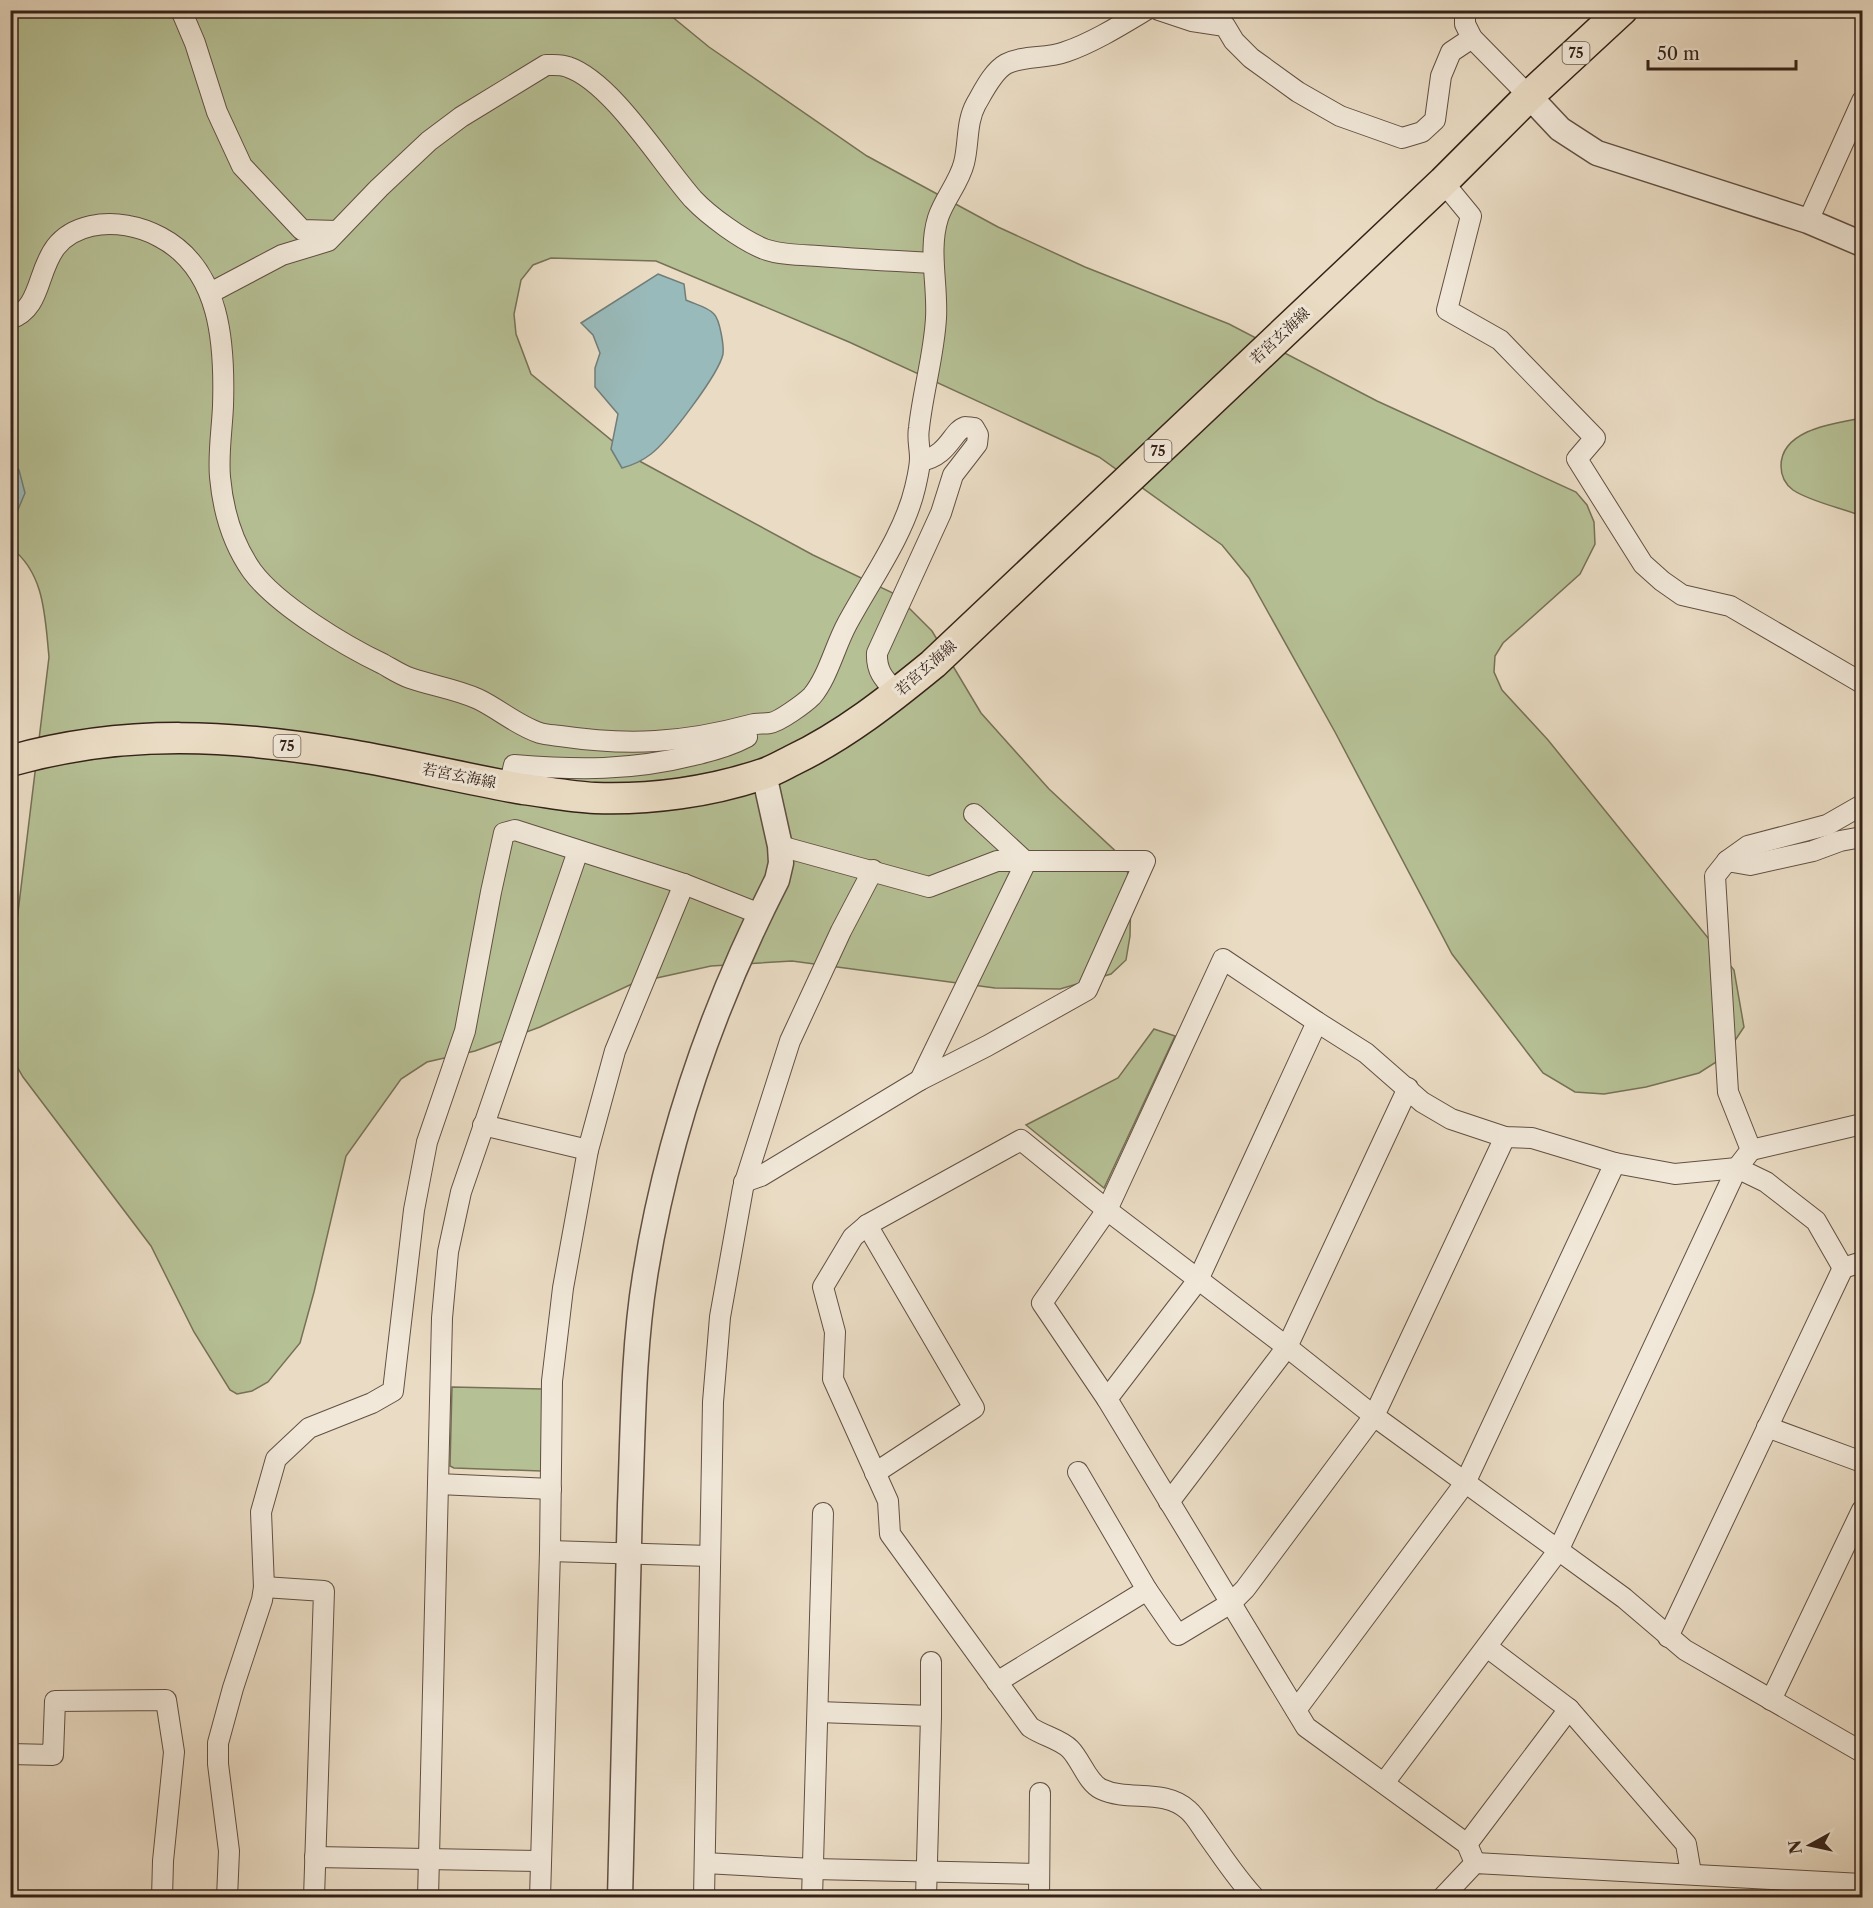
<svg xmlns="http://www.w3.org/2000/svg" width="1873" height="1908" viewBox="0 0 1873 1908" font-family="'Libre Caslon Text','Noto Serif JP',serif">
<rect width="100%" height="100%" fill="#eadcc4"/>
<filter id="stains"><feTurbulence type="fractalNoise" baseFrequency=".00333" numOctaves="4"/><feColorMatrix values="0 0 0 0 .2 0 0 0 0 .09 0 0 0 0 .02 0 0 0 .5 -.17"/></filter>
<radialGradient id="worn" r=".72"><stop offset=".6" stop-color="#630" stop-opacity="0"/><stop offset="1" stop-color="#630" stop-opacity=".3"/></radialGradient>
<!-- green -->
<g fill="#b6c095" stroke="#767156" stroke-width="1.5">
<path d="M11,10l654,1 44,36 158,109 131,71 87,40 144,57 148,77 199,91 11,13 7,17 1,22 -15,30 -77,69 -8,13 -1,16 8,18 46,50 186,230 10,57 -20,30 -25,16 -53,14 -42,7 -29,-2 -32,-19 -91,-119 -117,-222 -86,-154 -27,-33 -123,-88 -250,-115 -193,-81 -105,-3 -18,7 -12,15 -7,34 2,20 15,40 101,83 181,98 82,39 37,37 49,82 68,76 76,71 6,30 -1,46 -4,24 -15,14 -51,15 -65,-1 -203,-27 -81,5 -77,17 -94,44 -65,24 -48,11 -26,17 -55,77 -32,136 -14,51 -32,39 -16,9 -15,3 -7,-4 -36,-58 -43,-86 -128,-169 -12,-21v-86l38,-313c-4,-39 -4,-84 -38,-109z"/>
<path d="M1862,418v98c-20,-8 -51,-14 -69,-26 -8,-6 -12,-14 -12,-24 0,-37 55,-43 81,-48z"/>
<polygon points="1154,1029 1175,1036 1104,1188 1026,1125 1118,1078"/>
<polygon points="452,1387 543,1389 541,1471 454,1468 450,1466"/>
</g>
<!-- water -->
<g fill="#99baba" stroke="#717d79" stroke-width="1.5">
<path d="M658,274l26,10 2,16c8,4 22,7 28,14 6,6 10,32 9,40 -4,20 -55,87 -72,100 -9,7 -18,11 -29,14l-11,-19 7,-35 -23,-27v-19l5,-15 -7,-18 -12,-12z"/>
<polygon points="11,460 19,470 25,493 17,512 15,535 11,538"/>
</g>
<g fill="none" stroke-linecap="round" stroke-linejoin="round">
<!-- minor casing -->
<g stroke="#625043" stroke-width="22">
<g id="minor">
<polyline points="181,10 195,43 217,112 242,166 302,230 337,231"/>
<polyline points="1159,10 1192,21 1225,26 1234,41 1251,58 1298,92 1340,116 1402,138 1422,132 1435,120 1441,76 1451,52 1472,38"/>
<polyline points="1465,10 1465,24 1472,38 1529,96"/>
<polyline points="1443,182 1471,216 1447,310 1500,340 1595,438 1577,459 1643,564 1662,581 1682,595 1730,606 1862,683"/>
<polyline points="1808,221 1862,101"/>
<path d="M212,292l70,-37 46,-14 51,-53 50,-47 32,-24 85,-52c8,0 15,-1 22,2 44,15 93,96 125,132 16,17 49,41 71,50 17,6 37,6 54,7 39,3 77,5 115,7"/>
<path d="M10,319c43,-14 18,-79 81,-93 23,-5 49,0 69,11 61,32 65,108 63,169 -1,24 -5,47 -3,71 3,34 13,67 32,94 25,34 93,75 131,93 9,5 18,11 27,14 23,8 46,11 68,21 21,10 40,27 62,34 7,2 13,2 20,3 68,10 124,7 190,-11 7,-2 13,-1 20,-2 9,-1 35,-20 42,-27 16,-19 23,-50 35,-72 23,-43 57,-89 68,-136 2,-9 5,-20 5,-30 0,-10 -3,-20 -1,-30 4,-37 15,-73 17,-110 2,-33 -8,-68 2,-100 6,-19 21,-35 26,-55 5,-19 2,-41 12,-59 7,-12 17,-33 30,-40 17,-9 41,-5 59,-12 27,-9 56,-27 81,-42"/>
<path d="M897,693c-12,-13 -21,-21 -20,-40l64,-140 12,-38 24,-31 1,-9 -4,-7c-2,0 -7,-1 -9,-1 -13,4 -16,29 -45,34"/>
<path d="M509,786l5,-21c64,5 116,6 180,-10 18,-4 36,-9 53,-18"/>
<polyline points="974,814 1026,862"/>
<polyline points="1727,861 1748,846 1827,825 1862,805"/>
<polyline points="920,1080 1026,862"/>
<polyline points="483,1125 588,1150"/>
<polyline points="1751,1150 1862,1124"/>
<polyline points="744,1182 761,1176 920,1080 987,1046 1087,990 1145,861 997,861 929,887 780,846"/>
<polyline points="867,1225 974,1408 875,1473"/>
<polyline points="1843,1268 1862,1262"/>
<polyline points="1107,1399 1198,1280 1317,1022"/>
<polyline points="1767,1427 1862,1462"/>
<polyline points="1078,1472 1147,1590 1178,1635 1231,1603 1245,1589 1374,1416 1505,1137"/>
<polyline points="438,1484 551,1489"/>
<polyline points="1169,1502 1287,1347 1408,1088"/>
<polyline points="550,1551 709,1556"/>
<polyline points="264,1587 324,1591 314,1898"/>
<polyline points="1668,1637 1843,1268"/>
<polyline points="997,1682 1147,1590"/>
<polyline points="1771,1700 1862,1510"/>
<polyline points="1569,1709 1686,1844 1691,1873"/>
<polyline points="1296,1710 1465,1483 1615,1163"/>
<polyline points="818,1712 931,1716 926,1898"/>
<polyline points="931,1716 931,1662"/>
<polyline points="10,1754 53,1755 55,1701 166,1700 174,1752 163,1861 162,1898"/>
<polyline points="1384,1783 1558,1551 1737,1168 1751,1150 1728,1092 1715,876 1727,861 1750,865 1813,851 1840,841 1862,837"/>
<polyline points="1467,1844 1569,1709 1487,1647"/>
<polyline points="315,1857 540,1861"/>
<polyline points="705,1863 813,1869 1039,1874"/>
<polyline points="1475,1863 1467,1844 1306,1727 1107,1399 1042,1303 1107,1210 1223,959 1317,1022 1366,1053 1422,1102 1451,1119 1505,1137 1532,1138 1615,1163 1675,1174 1737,1168 1766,1182 1816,1221 1843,1268"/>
<polyline points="227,1898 229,1851 218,1764 218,1743 233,1688 262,1600 264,1587 261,1512 276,1459 309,1428 372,1403 393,1391 414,1210 427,1142 465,1031 491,892 504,833 515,830 684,884 760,914"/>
<polyline points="428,1898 442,1318 448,1252 461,1192 578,851"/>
<polyline points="540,1898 550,1551 552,1381 563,1288 588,1150 615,1051 684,884"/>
<polyline points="704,1898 713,1402 720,1317 743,1188 790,1041 841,931 873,870"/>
<polyline points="812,1898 823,1513"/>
<polyline points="1039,1898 1040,1793"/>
<path d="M1255,1898c-19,-20 -34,-44 -50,-66 -5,-7 -10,-16 -17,-22 -24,-22 -60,-8 -87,-21 -14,-7 -20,-29 -31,-40 -10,-10 -27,-13 -40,-22l-140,-193 -2,-33 -55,-122 2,-47 -12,-45 30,-50 14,-12 154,-85 86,70 180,137 87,69 250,182 61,52 177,102"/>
<polyline points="1442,1898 1475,1863 1862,1884"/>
</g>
</g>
<!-- tertiary casing -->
<g stroke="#625043" stroke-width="27">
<g id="tertiary">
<polyline points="1529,96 1560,129 1597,153 1808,221 1862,244"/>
<path d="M620,1898c4,-131 6,-262 10,-393 3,-76 3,-154 15,-229 22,-139 68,-271 132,-396l4,-17 -1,-17 -16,-72"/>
</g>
</g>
<!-- primary casing -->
<g stroke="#352218" stroke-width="33">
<path id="primary" d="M10,761c116,-33 225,-26 341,-6 58,10 115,24 172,34 24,3 48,8 72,9 55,2 115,-6 168,-24 10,-3 20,-9 30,-14 52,-25 96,-60 140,-96l510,-482 86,-86 93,-86"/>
</g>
<!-- minor -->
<use href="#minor" stroke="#f1e8d9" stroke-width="20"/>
<!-- tertiary -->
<use href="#tertiary" stroke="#f1e8d9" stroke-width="24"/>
<!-- primary -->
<use href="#primary" stroke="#eadcc4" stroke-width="30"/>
</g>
<g text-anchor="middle" stroke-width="6" stroke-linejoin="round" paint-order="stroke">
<!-- shield labels -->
<g fill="#f1e8d9" stroke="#6d5d52" stroke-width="1.5">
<rect x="1562.5" y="42" width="27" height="22" rx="4.5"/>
<rect x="1144.5" y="440" width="27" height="22" rx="4.5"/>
<rect x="273.5" y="735" width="27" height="22" rx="4.5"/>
</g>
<g font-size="14" font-weight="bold" fill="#352218">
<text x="1576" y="58">75</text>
<text x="1158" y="456">75</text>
<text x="287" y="751">75</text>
</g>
<!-- street labels -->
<g font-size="15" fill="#352218" stroke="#f1e8d9">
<text transform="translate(1280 336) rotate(-43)" y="5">若宮玄海線</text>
<text transform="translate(926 668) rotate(-41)" y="5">若宮玄海線</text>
<text transform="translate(459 776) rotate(11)" y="5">若宮玄海線</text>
</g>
</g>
<!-- margin -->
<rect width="1873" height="1908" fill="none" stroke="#eadcc4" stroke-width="36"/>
<rect x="12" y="12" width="1849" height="1884" fill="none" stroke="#352218" stroke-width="3"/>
<rect x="18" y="18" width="1837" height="1872" fill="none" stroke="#352218" stroke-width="1.5"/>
<!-- north arrow -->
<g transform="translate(1810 1845) rotate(262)" stroke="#f1e8d9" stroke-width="4.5" paint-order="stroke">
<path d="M0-4.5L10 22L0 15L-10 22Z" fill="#352218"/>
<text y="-9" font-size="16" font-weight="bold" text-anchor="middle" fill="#352218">N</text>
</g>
<!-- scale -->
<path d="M1648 60v9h148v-9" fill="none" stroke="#352218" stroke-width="3"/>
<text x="1657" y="60" font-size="18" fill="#352218" stroke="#f1e8d9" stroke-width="4.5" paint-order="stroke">50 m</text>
<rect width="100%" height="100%" filter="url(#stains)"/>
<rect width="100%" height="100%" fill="url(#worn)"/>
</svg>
